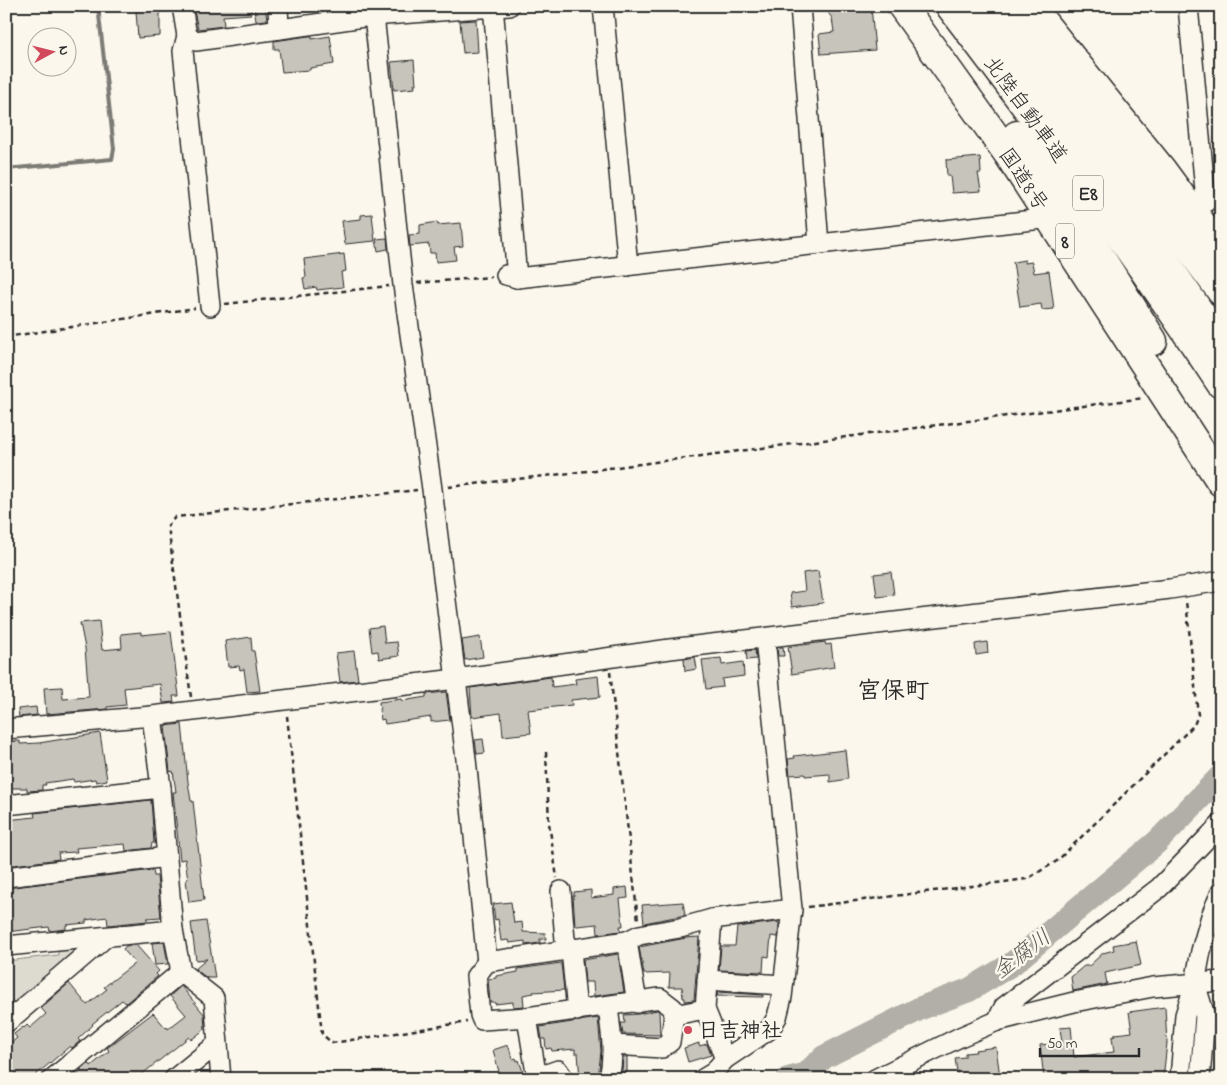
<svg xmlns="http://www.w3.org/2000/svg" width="1227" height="1085" viewBox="0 0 1227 1085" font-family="'Indie Flower','Klee One',sans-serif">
<rect width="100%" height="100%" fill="#fbf7ec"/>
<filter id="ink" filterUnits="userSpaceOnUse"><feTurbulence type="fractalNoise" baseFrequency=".02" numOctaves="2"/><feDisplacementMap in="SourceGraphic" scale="10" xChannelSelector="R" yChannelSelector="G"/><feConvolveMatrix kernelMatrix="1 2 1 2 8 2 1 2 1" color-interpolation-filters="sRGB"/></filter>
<g filter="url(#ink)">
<!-- green -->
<polygon fill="#dddad0" stroke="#84827e" points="58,947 75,947 77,952 6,1012 6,961 58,955"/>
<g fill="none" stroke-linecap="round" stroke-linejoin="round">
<!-- stream -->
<polyline stroke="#7b7a75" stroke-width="4" points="6,169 112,159 114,149 98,6"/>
<!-- river -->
<polyline stroke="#b1afa7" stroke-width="24" points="788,1079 806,1074 824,1057 921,1008 969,990 1012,964 1157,842 1221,776"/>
</g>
<!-- building -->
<g fill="#c7c4bc" stroke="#2b2b2b">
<polygon points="139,6 160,6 160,36 138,38 136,11 140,11"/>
<polygon points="193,6 251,6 251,14 223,16 224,26 198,29"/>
<polygon points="254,6 265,6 267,20 256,21"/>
<polygon points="823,6 871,6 875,50 821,54 819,34 834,32 832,18"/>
<polygon points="476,20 478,52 463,53 460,21"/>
<polygon points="308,36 312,36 312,39 330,36 334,64 310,68 310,70 282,72 279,49 274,49 274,41"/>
<polygon points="414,60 416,84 414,84 415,88 394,90 391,62"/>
<polygon points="980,157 981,173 978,173 981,191 952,193 950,176 947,176 946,160"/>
<polygon points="372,214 375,241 345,244 342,221 361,219 361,215"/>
<polygon points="437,222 438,225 461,223 463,246 454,247 456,260 436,262 435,253 430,253 429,244 410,246 409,235 420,234 420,225"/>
<polygon points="387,238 388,249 378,251 376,239"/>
<polygon points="344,254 346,271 341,272 343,287 317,290 316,287 305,289 303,278 306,277 304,259"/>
<polygon points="1025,260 1025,263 1032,262 1034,273 1049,271 1054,309 1042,310 1041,304 1020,307 1013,262"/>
<polygon points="818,571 823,603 792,607 790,593 805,591 803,573"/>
<polygon points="891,572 894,595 877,597 874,574"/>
<polygon points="99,621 102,650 122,648 121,634 141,632 141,635 171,632 179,696 173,696 174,702 163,703 160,684 124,688 126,705 107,707 107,709 46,714 44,688 62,687 63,699 89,697 85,648 80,623"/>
<polygon points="383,626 385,643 397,642 399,656 379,659 378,651 372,652 369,628"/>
<polygon points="251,637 252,651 254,651 260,691 247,692 244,669 240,670 239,666 228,667 225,641"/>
<polygon points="480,637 483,657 465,660 462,640"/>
<polygon points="825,642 826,645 831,644 834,667 792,674 788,647"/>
<polygon points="987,642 988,653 976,655 975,644"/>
<polygon points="777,647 783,647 784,656 778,656"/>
<polygon points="755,650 756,659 747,660 746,651"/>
<polygon points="354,651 358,680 340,682 336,653"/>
<polygon points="695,657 697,669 685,671 684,659"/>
<polygon points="721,658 722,665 743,662 744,676 722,679 723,687 706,689 702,660"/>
<polygon points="598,676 600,697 571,700 572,705 528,710 531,733 503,736 501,713 472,717 470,688 551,677 552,687 576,684 575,679"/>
<polygon points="446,692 450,720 431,722 431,717 385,724 384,719 381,720 379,702 401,699 402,701 426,697 426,694"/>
<polygon points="36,707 37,715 19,717 18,709"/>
<polygon points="182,724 188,782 191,801 193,801 204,900 189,902 186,880 188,879 185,859 180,860 173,792 176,792 173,771 170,772 165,726"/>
<polygon points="100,733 107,780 96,782 95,779 74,782 73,779 45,783 46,785 42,785 42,790 27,791 27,788 12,788 9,767 6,768 6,742 20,741 20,744 39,743"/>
<polygon points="483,739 485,753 477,754 475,740"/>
<polygon points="845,750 848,779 830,782 830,774 805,776 805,774 790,775 788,759 795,758 794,756"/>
<polygon points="151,800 154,843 152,843 151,848 126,851 125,844 76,848 77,852 58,853 59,859 6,866 6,820 35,817 34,813"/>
<polygon points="153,870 154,876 157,876 161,917 147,918 147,921 108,925 107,917 86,920 86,923 66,925 66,929 50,931 49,927 6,932 6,888"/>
<polygon points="627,887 628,898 620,899 623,926 620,926 621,931 598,934 597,924 577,926 575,925 573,896 574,896 574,892 591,890 591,898 614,895 614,889"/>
<polygon points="511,902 514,923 522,922 523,932 545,933 546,939 540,939 540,943 525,945 525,941 509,943 508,940 501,941 498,919 495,920 493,904"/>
<polygon points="683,902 685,915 644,923 642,905"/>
<polygon points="206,921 215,978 207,978 195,969 207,959 196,960 191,923"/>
<polygon points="777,922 779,923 778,937 771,936 769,957 764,956 763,972 719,970 721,946 735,946 737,927"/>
<polygon points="699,937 694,1000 685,1001 685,998 683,998 682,987 669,987 670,973 644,974 639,947 686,938"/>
<polygon points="1136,941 1141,965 1105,973 1107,984 1073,991 1071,977 1084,966 1089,966 1103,953 1114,950 1113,945"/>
<polygon points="164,942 168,964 155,965 152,943"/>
<polygon points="136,945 159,971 156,974 158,976 126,1003 122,1000 92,1024 93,1025 78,1039 80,1041 72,1048 70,1046 31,1079 16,1079 6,1066 6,1047 17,1038 14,1034 23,1027 24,1028 27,1025 30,1028 46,1014 41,1008 69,983 87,1005 107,989 104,987 135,963 123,949 126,946"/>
<polygon points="618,954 624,992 594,996 593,982 585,982 583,960"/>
<polygon points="561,963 564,990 533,992 534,993 523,995 524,1006 513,1007 513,1002 495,1004 494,1002 490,1002 488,979 496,978 496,976 518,972 518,969"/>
<polygon points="181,986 204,1014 205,1029 191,1040 189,1037 136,1079 73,1079 89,1063 91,1066 109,1051 107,1048 153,1013 166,1028 167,1027 168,1029 186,1015 170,996"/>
<polygon points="718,992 763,995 763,997 717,996"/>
<polygon points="1165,1007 1167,1043 1163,1079 1044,1079 1040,1045 1062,1043 1060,1028 1071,1027 1074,1057 1114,1052 1112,1037 1115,1036 1115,1034 1132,1032 1129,1012"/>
<polygon points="657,1010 659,1011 660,1035 623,1034 621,1023 625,1023 624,1015 638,1014"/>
<polygon points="598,1018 601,1051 598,1079 580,1079 578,1053 575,1053 575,1049 552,1051 551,1048 546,1049 545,1039 542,1039 540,1027"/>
<polygon points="699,1043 699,1046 707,1044 711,1055 688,1062 684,1048"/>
<polygon points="508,1045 513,1059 516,1058 517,1061 519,1060 524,1075 511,1079 501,1079 493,1050"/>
<polygon points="996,1047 1000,1077 958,1079 955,1058 965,1057 965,1053 976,1052 975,1050"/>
<polygon points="623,1057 627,1057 627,1072 622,1072"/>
</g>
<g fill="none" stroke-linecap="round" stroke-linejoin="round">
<!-- minor casing -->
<g stroke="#2b2b2b" stroke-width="22">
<g id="minor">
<polyline points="182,6 187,36 196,41 371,16 509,6"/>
<polyline points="278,6 279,29"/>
<polyline points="369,6 371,16 375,25 403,285 432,489 466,759 487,962"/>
<polyline points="493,6 517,278"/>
<polyline points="603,6 628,266"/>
<polyline points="800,6 819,244"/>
<polyline points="1188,6 1206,202"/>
<polyline points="187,36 183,51 210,306"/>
<polyline points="506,275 517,278 1051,218"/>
<polyline points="152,716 161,788 173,930 181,972 214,998 221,1079"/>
<polyline points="6,729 152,716 456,679 670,649 1170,589 1221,581"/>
<polyline points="6,805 161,788"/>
<polyline points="6,877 167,857"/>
<polyline points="561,891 565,940 571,950 577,1011"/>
<polyline points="712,919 705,1009 725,1059"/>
<polyline points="627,941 637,1003"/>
<polyline points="6,946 173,930"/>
<polyline points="707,980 783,985"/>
<polyline points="1195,983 1205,1016 1200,1079"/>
<path d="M608,1007c3,26 7,45 1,72"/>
<polyline points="527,1017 660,998 673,1008 674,1015 705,1009"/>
<polyline points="997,1021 1004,1007 1159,888 1221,824"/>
<polyline points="6,1023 106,937"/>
<polyline points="613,1045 662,1048 670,1042 674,1015"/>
<polyline points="52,1079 181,972"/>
<polyline points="174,1079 217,1044"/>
<polyline points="564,1079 558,1070 541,1076 535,1067 527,1017 482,1020 480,1015 476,976 487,962 627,941 639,935 680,928 712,919 792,909"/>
<polyline points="703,1079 713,1073 725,1059 770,1029 777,1017 782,997 792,909 765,638"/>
<polyline points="875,1079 960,1037 997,1021 1074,1002 1153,987 1221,981"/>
<polyline points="1180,1079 1185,1015 1195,983 1201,951 1211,916 1221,892"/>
</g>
</g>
<!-- highway casing -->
<g stroke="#2b2b2b" stroke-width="31">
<g id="highway">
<polyline points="902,6 1008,154 1221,482"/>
<path d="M950,6c94,123 186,249 271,378"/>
<polyline points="979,6 1123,201 1221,343"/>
<polyline points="1003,6 1096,124 1221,291"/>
<polyline points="1030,6 1162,170 1221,250"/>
<polyline points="1017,135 1074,215 1153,341"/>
</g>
</g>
<!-- path -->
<g stroke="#2b2b2b" stroke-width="2.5" stroke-dasharray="5 4" stroke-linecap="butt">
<polyline points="417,283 491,277"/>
<polyline points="225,304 389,286"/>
<polyline points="6,337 195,308"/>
<polyline points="448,487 579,472 1144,398"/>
<polyline points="610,672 638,920"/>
<polyline points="191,697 168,526 175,517 417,490"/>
<polyline points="287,716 322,1034 332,1043 467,1022"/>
<polyline points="546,752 549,823 557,878"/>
<polyline points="808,907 1027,879 1057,861 1194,725 1198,715 1186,601"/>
</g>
<!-- minor -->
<use href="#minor" stroke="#fbf7ec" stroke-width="19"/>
<!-- highway -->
<use href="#highway" stroke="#fbf7ec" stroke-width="28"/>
</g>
</g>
<!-- markers -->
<circle fill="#d1495b" stroke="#fbf7ec" stroke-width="2" cx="688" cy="1030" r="5"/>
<g text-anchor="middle" stroke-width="5" stroke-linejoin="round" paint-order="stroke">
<!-- shield labels -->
<g fill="#fbf7ec" stroke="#696865" stroke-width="1">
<rect x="1073" y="175.5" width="30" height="35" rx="4"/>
<rect x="1056" y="223.5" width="18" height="35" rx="4"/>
</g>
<g font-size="20" font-weight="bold" fill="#2b2b2b">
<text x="1088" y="200">E8</text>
<text x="1065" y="248">8</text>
</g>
<!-- street labels -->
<g font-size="21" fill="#2b2b2b" stroke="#fbf7ec">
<text transform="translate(1026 109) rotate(54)" y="7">北陸自動車道</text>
<text transform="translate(1024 179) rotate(56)" y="7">国道8号</text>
</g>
<!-- poi labels -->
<g font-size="21" font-weight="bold" fill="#2b2b2b" stroke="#fbf7ec" text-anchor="start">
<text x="698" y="1037">日吉神社</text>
</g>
<!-- water labels -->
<g font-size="22" font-style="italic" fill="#5a5956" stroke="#fbf7ec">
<text transform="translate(1021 953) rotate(-37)" y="8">金腐川</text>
</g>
<!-- quarter labels -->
<g font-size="24" font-weight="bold" fill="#2b2b2b" stroke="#fbf7ec">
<text x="893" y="698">宮保町</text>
</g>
</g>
<!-- margin -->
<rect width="1227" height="1085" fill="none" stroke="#fbf7ec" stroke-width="25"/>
<rect x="12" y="12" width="1202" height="1060" fill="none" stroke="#2b2b2b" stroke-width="2" filter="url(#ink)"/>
<!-- north arrow -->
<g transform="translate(52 52) rotate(83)"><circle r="24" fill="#fbf7ec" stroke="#a8a59f"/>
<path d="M0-4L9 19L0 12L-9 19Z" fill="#d1495b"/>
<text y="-8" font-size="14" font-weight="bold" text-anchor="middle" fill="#2b2b2b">N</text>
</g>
<!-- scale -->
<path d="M1040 1048v8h99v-8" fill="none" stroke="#2b2b2b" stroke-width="2.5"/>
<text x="1047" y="1048" font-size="15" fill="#2b2b2b" stroke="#fbf7ec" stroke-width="4" paint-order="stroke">50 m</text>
</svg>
